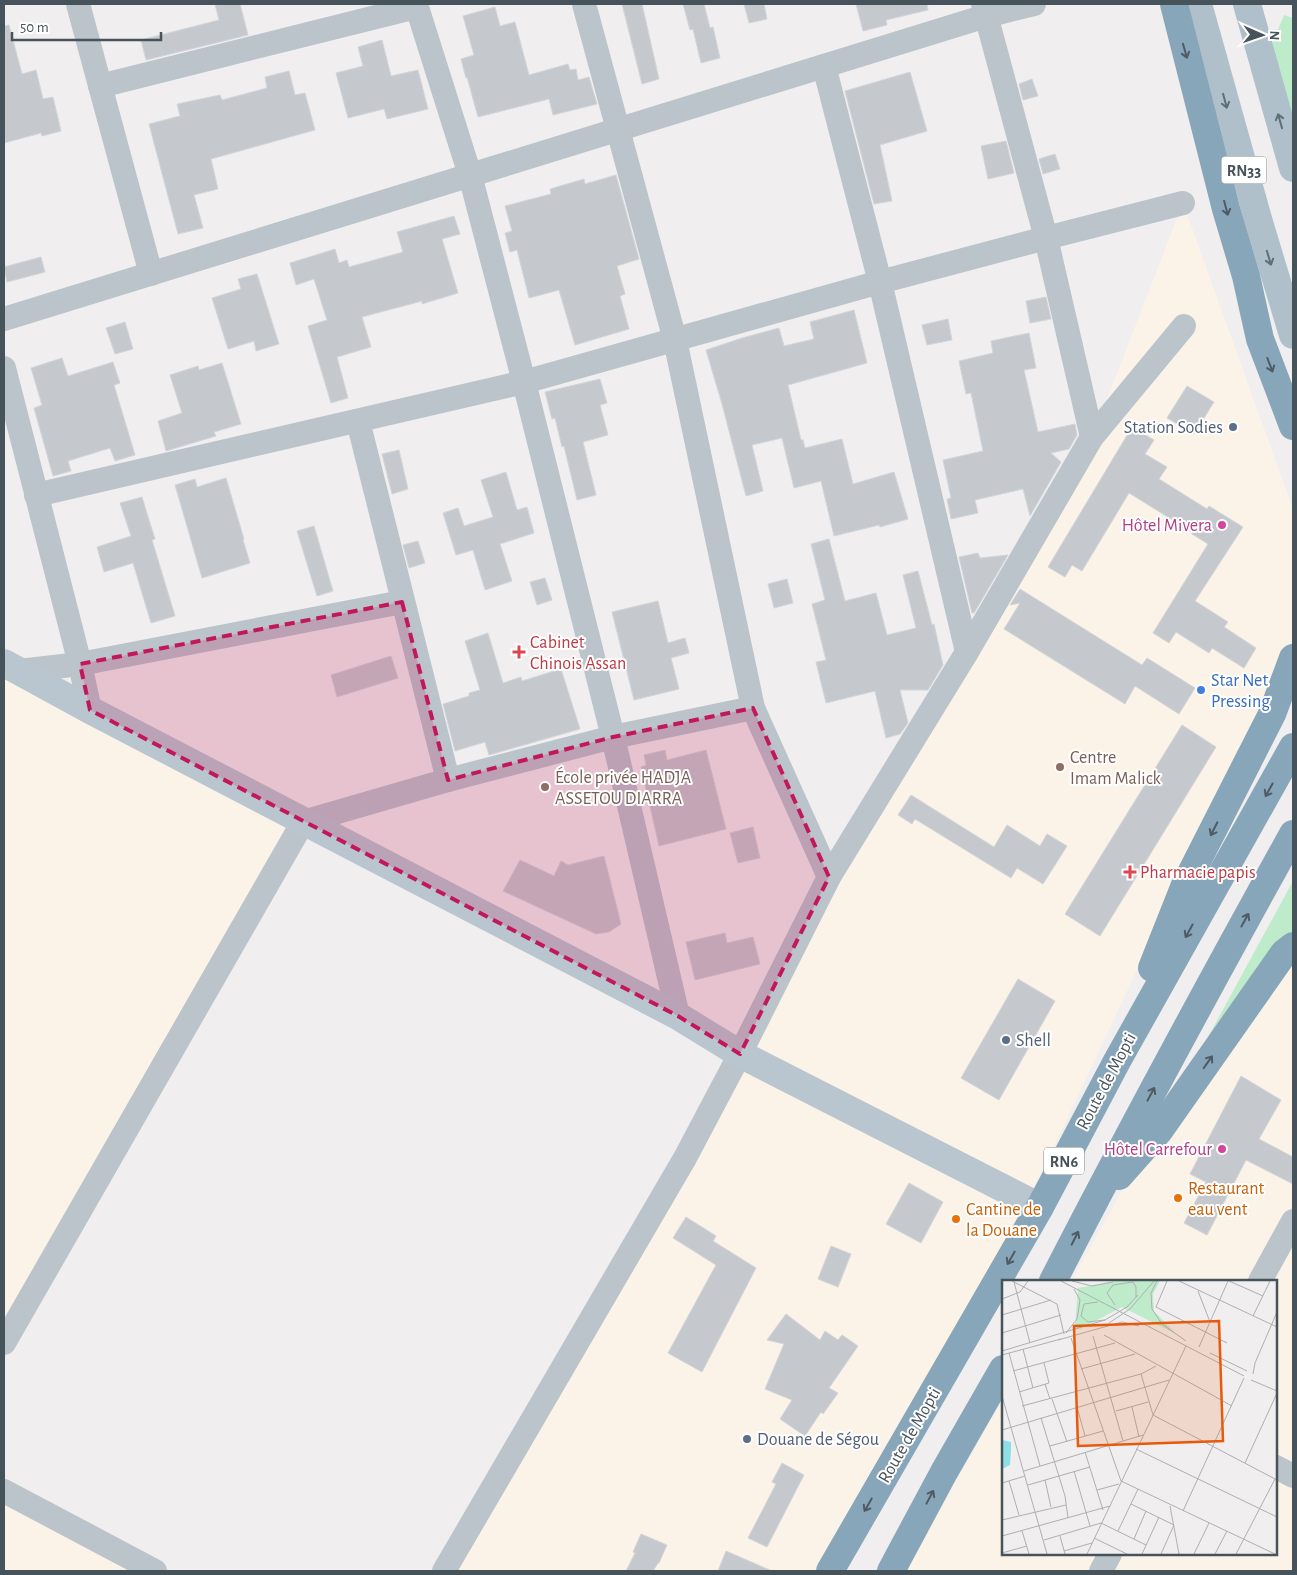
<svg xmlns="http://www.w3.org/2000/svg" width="1297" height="1575" viewBox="0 0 1297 1575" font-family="'Alegreya Sans',sans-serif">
<rect width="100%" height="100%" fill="#f0eeee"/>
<!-- commercial -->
<g fill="#fbf3e7">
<polygon points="1183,203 1293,509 1292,646 1253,722 1031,1196 833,1571 444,1571 1092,438"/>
<polygon points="4,668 303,822 4,1343"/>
<polygon points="1293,954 1293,1571 905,1571 1003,1399 1003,1554 1276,1554 1276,1281 1071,1281 1171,1105"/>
<polygon points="4,1491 155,1571 4,1571"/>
</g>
<!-- green -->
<g fill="#beecca">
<polygon points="1284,15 1293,18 1293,133 1263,66"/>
<polygon points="1293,881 1293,954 1171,1105"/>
</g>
<!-- building -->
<g fill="#c5c9cd" stroke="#d2d5d9">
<polygon points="215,4 240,4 248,35 146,60 141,40 219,20"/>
<polygon points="622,4 642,4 659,79 642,84"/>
<polygon points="683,4 704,4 710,28 713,27 720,58 701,63 693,29 690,30"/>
<polygon points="744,4 764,4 767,19 749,23"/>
<polygon points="856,4 927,4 928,10 886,20 887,25 863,31"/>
<polygon points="495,7 500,26 515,22 529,75 568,64 570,70 576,69 578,80 589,77 597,104 553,115 549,99 478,117 467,77 466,78 461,59 474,55 463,16"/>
<polygon points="9,25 22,74 36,70 43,99 53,97 61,131 42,136 41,133 4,143 4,26"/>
<polygon points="382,40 391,76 418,70 428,109 387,119 384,109 348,118 336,73 363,66 358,47"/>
<polygon points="289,71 295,95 305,93 315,130 211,159 218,189 194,195 203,228 178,234 149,124 180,116 177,104 220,95 222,100 267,88 265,77"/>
<polygon points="910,72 927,131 880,145 892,201 874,204 845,91"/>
<polygon points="1032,79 1038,96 1023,100 1019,84"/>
<polygon points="1006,141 1014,173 988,179 981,146"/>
<polygon points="1055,154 1060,169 1043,174 1039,159"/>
<polygon points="616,175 639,259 617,266 625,294 620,296 629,329 575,345 559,290 529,298 517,250 510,252 505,233 512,231 505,206 551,194 550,189 584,179 585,184"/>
<polygon points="454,216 460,234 442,239 458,293 422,304 422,301 362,317 371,347 337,357 348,398 331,403 308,326 327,320 314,279 296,285 290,263 335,249 339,263 347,260 349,267 403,252 397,232"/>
<polygon points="41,257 45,272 7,282 4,267"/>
<polygon points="257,274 279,344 256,351 254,341 228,349 212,298 241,289 238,279"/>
<polygon points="1046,297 1051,319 1030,323 1026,301"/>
<polygon points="854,310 867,363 788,385 801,440 803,440 805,448 842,439 853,484 894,472 908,519 880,527 879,525 834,536 821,481 794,488 782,438 752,445 763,491 746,496 722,404 706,350 742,338 779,328 784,346 814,339 810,322"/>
<polygon points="948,319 952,340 927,345 922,325"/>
<polygon points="125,322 133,349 115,354 106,328"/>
<polygon points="1029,333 1036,368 1024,370 1038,432 1075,424 1077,435 1069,449 1051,453 1061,462 1030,516 1023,489 975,500 978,513 951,519 947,499 951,498 943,460 983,451 971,393 966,394 959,361 993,353 991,341"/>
<polygon points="62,358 68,376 113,362 120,383 114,385 135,455 115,461 110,448 68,461 71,471 53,476 34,408 42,405 31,368"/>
<polygon points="222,363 241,424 214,432 216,436 166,451 158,421 182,413 170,375 198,366 199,370"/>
<polygon points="600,379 607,403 600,405 608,435 583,442 596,495 577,500 564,446 562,447 555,418 552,419 545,392"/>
<polygon points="1187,386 1214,402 1194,434 1167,418"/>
<polygon points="1132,427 1154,440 1145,454 1167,467 1159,479 1207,509 1209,506 1243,527 1195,601 1228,622 1224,627 1256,648 1244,668 1212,648 1209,653 1176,632 1169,643 1153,633 1208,544 1192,534 1192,532 1129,493 1082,571 1072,565 1065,577 1048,567"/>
<polygon points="399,450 408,489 392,494 382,454"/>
<polygon points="506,472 517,510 527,507 534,533 500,544 512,581 485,590 473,550 456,555 443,513 458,508 464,526 493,517 481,480"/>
<polygon points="226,478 244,539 243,540 250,563 202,578 175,485 195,479 197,487"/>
<polygon points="142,497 155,539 152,540 175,616 151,623 133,563 104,572 97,547 131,536 120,503"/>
<polygon points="314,526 333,591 317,596 297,531"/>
<polygon points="829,539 845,601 876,593 887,635 916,628 903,575 918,571 932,625 934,624 943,665 928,690 900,690 908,723 900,734 886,738 875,691 826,703 816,662 826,660 812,604 825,600 811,544"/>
<polygon points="418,541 425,563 409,568 403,545"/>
<polygon points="978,553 980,558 1008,555 974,613 972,613 959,557"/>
<polygon points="545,578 552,600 537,605 530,582"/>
<polygon points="787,579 793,603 774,608 768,584"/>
<polygon points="1020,589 1142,665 1147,658 1195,688 1179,714 1135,686 1125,704 1004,629 1020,603 1010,605"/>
<polygon points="658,601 668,643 685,638 689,653 671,658 679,689 634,700 612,612"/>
<polygon points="488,633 503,683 521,677 522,681 561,669 580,729 489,755 485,742 455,751 443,704 469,696 469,693 480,690 465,641"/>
<polygon points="391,656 398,678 337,697 331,675"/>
<polygon points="1182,725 1216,747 1100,936 1065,914"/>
<polygon points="665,750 667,760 706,750 726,829 659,846 641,767 646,765 644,755"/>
<polygon points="911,795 994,847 1007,825 1040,846 1047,834 1067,846 1043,884 1017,868 1011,878 915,819 912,824 898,815"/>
<polygon points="753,827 760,858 738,863 730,833"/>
<polygon points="604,856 621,924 609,932 596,934 503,891 520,860 554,876 561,861 568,865"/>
<polygon points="725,933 727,943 753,937 760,964 695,980 686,942"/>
<polygon points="1018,979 1055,1001 999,1100 961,1078"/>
<polygon points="1241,1076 1281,1100 1259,1139 1293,1157 1293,1184 1246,1160 1207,1235 1184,1223 1206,1182 1190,1174"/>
<polygon points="909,1183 943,1202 921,1243 886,1224"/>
<polygon points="686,1217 716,1236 713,1241 756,1268 702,1372 668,1353 716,1265 673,1238"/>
<polygon points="831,1246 851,1254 838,1287 818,1279"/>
<polygon points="786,1314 820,1340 825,1331 838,1340 842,1335 858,1346 829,1388 838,1393 823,1414 821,1412 805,1436 780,1419 792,1400 765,1389 784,1344 767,1340"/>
<polygon points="782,1463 804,1475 767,1547 748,1538 776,1484 772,1482"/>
<polygon points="641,1534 667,1545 659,1563 658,1563 653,1571 626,1571 635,1553 633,1552"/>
<polygon points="726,1551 772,1571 718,1571"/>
</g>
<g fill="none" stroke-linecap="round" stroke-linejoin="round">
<!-- street -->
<g stroke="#bac4ca" stroke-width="24">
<polyline points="78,4 151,274"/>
<polyline points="416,4 470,175 524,382 613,737 678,1016"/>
<polyline points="584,4 675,340 753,708 829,877"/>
<polyline points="983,4 1046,238 1092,437"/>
<polyline points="824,66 880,282 967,652"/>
<polyline points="100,86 416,7"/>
<polyline points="4,319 986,16 1034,4"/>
<polyline points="4,368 80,664 90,710"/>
<polyline points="358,421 448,780"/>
<polyline points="36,495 524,382 880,282 1046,238 1183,203"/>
<polyline points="19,671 80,664 402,602"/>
<polyline points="1260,1281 1293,1221"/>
<polyline points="4,1343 303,822 448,780 613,737 753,708"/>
<polyline points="1276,1467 1293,1476"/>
<polyline points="4,1491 155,1571"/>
<polyline points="444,1571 685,1158 740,1054 829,877 967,652 1092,437 1184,326"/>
<polyline points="1101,1571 1110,1554"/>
</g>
<!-- secondary -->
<polyline stroke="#bac6cf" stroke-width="28" points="4,663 90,710 678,1016 740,1054 1040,1207"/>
<!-- primary -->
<g stroke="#afc0cb" stroke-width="28">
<polyline points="1198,4 1258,219 1293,335"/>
<polyline points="1247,4 1293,168"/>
</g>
<!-- highway -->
<g stroke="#88a6ba" stroke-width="28">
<polyline points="1174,4 1226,209 1246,276 1260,339 1293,426"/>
<polyline points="1152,968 1185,885 1272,714 1293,658"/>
<polyline points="1119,1176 1159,1131 1284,953 1293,946"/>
<path d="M1053,1281c77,-150 158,-299 240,-447"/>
<polyline points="830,1571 1040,1207 1117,1061 1293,747"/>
<polyline points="891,1571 944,1472 1003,1369"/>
</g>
</g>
<!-- one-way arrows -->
<defs><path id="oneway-shaft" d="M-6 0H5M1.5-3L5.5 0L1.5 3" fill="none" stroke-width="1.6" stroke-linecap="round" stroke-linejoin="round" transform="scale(1.25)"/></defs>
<g stroke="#4e5b64">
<use href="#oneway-shaft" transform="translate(1185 51) rotate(74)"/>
<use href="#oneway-shaft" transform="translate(1226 208) rotate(75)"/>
<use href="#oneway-shaft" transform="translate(1270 365) rotate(69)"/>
<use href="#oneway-shaft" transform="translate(1269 790) rotate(119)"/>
<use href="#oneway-shaft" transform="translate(1214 829) rotate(117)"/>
<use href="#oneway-shaft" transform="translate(1245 920) rotate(-61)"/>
<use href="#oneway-shaft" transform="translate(1189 931) rotate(119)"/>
<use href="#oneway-shaft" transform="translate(1208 1062) rotate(-55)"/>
<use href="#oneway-shaft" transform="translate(1151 1094) rotate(-62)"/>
<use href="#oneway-shaft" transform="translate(1075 1238) rotate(-63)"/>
<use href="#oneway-shaft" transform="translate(1011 1258) rotate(120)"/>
<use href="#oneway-shaft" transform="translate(930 1497) rotate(-62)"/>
<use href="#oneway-shaft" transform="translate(868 1505) rotate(120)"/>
</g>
<g stroke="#616e76">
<use href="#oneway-shaft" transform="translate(1225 101) rotate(75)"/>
<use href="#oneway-shaft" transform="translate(1280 121) rotate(-106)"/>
<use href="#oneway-shaft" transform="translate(1269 258) rotate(73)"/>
</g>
<!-- marked area -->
<path fill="#c2185b" fill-opacity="0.2" stroke="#c2185b" stroke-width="4" stroke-dasharray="10 6" stroke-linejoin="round" d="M402,602l46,178 165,-43 140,-29 76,169 -89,177 -62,-38 -588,-306 -10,-46z"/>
<!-- markers -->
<g fill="#5c6f8a" stroke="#fff" stroke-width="2">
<circle cx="1233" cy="427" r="5"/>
<circle cx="1006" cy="1040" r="5"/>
<circle cx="747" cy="1439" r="5"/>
</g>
<g fill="#d1479c" stroke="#fff" stroke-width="2">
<circle cx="1222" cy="525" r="5"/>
<circle cx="1222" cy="1149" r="5"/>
</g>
<g fill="#e0444e" stroke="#fff" stroke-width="2">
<path d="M516.5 644.5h5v5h5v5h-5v5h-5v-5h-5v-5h5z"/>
<path d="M1127.5 864.5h5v5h5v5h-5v5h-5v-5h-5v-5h5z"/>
</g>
<circle fill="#3f7fe0" stroke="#fff" stroke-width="2" cx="1201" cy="690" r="5"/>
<g fill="#8d6e63" stroke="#fff" stroke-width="2">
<circle cx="1060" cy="767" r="5"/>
<circle cx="545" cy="787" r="5"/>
</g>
<g fill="#e8710a" stroke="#fff" stroke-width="2">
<circle cx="1178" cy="1198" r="5"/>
<circle cx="956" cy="1219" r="5"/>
</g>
<g text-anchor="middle" stroke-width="4" stroke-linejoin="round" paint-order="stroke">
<!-- shield labels -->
<g fill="#fff" stroke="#7e878c" stroke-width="1">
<rect x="1221.5" y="156.5" width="45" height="27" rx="4"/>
<rect x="1044" y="1147.5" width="40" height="27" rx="4"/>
</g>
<g font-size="16" font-weight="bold" fill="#47535a">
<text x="1244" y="176">RN33</text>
<text x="1064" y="1167">RN6</text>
</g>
<!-- service labels -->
<g font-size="18" fill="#4e5e75" stroke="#fff" text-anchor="start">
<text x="1223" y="433" text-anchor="end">Station Sodies</text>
<text x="1016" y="1046">Shell</text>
<text x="757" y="1445">Douane de Ségou</text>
</g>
<!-- hotel labels -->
<g font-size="18" fill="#b23c85" stroke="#fff" text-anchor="end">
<text x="1212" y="531">Hôtel Mivera</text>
<text x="1212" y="1155">Hôtel Carrefour</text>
</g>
<!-- health labels -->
<g font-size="18" fill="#be3a42" stroke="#fff" text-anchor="start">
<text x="530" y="648">Cabinet<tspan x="530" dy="21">Chinois Assan</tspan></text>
<text x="1140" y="878">Pharmacie papis</text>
</g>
<!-- shop labels -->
<g font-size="18" fill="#366cbe" stroke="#fff" text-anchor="start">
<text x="1211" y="686">Star Net<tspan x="1211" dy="21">Pressing</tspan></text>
</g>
<!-- education labels -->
<g font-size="18" fill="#785e54" stroke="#fff" text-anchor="start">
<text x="1070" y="763">Centre<tspan x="1070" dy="21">Imam Malick</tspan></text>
<text x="555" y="783">École privée HADJA<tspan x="555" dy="21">ASSETOU DIARRA</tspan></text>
</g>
<!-- street labels -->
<g font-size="18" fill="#47535a" stroke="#fff">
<text transform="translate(1106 1081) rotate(-62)" y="6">Route de Mopti</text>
<text transform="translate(909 1435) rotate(-60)" y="6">Route de Mopti</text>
</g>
<!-- food labels -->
<g font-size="18" fill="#c56008" stroke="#fff" text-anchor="start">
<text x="1188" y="1194">Restaurant<tspan x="1188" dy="21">eau vent</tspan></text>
<text x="966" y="1215">Cantine de<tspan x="966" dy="21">la Douane</tspan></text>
</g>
</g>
<!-- overview -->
<g transform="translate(1002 1280)">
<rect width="275" height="275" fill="#f0eeee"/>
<path d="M113,1h45l-7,13 1,17 22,23 -54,-27 -42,22 -5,-2 3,-39z" fill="#beecca"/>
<path d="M0,160l9,2v8l-1,15 -8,4z" fill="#8ddfe7"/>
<path fill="none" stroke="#acb0b3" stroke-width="1" d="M10,1l45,23 7,30M59,1l183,95M70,1l20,5 21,-4M155,1l-6,12 1,16 10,15 24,17M165,1l-11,26 71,36M177,1l98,46M227,1l34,15M12,2l16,61M196,11l12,31M0,19l18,-7 8,-11M96,22l-14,2 -3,12 7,6 17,-2M113,25l-8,-12 6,-8 20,-3 3,5v10M0,35l49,-15M251,36l17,-35M107,43l21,-14 24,-28M0,53l59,-18M64,53l11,-14 3,-19 -6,-11M102,55l128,71M91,56l30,105M69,58l50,143 154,73M56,60l64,-18 17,4M197,67l29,-66M21,69l10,39M0,71l103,-31 22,-13 11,-12M7,73l31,113M208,73l37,18M0,75l59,-16M79,89l54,-15M11,91l102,-28M139,94l12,41 124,65M251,94l2,-11 22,-51M249,100l26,11M43,104l5,15M17,112l30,-9 -5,-20M0,116l45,158M50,119l15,43M20,126l119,-32 15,-8M75,127l8,29M130,127l7,30M114,131l32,-9M39,138l24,78 3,22M0,150l167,-50M48,166l53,-15M134,169l141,68M83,172l18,58M243,183l32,-70M22,191l119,-36M72,191l16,55M43,200l6,27M7,201l10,34M0,203l23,-7M26,205l62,-18M95,210l22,-6M129,224l43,21 -13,29M168,226l9,48M181,231l61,-133M0,240l64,-15M20,251l7,23M116,251l20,-42M0,256l108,-30M58,256l5,18M92,258l33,16M132,259l12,-28M42,260l57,-17 45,22M62,271l28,-8M0,273l25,-7M85,274l99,-208M140,274l17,-37M192,274l15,-31M213,274l12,-23M234,274l39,-75"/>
<path fill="#e8590c" fill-opacity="0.15" stroke="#e8590c" stroke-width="2.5" d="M217,41l4,120 -145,5 -4,-120z"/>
<rect width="275" height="275" fill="none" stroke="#47535a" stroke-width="2.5"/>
</g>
<!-- border -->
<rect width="1297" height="1575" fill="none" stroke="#47535a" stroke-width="10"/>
<!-- north arrow -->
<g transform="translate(1262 35) rotate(92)" stroke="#ffffff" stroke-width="4" paint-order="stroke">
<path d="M0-4L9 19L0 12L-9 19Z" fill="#47535a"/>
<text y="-8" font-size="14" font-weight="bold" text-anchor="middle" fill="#47535a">N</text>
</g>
<!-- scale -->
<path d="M12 32v8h149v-8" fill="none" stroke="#47535a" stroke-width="2.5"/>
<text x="20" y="32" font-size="15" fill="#47535a" stroke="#ffffff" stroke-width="4" paint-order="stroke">50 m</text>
</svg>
